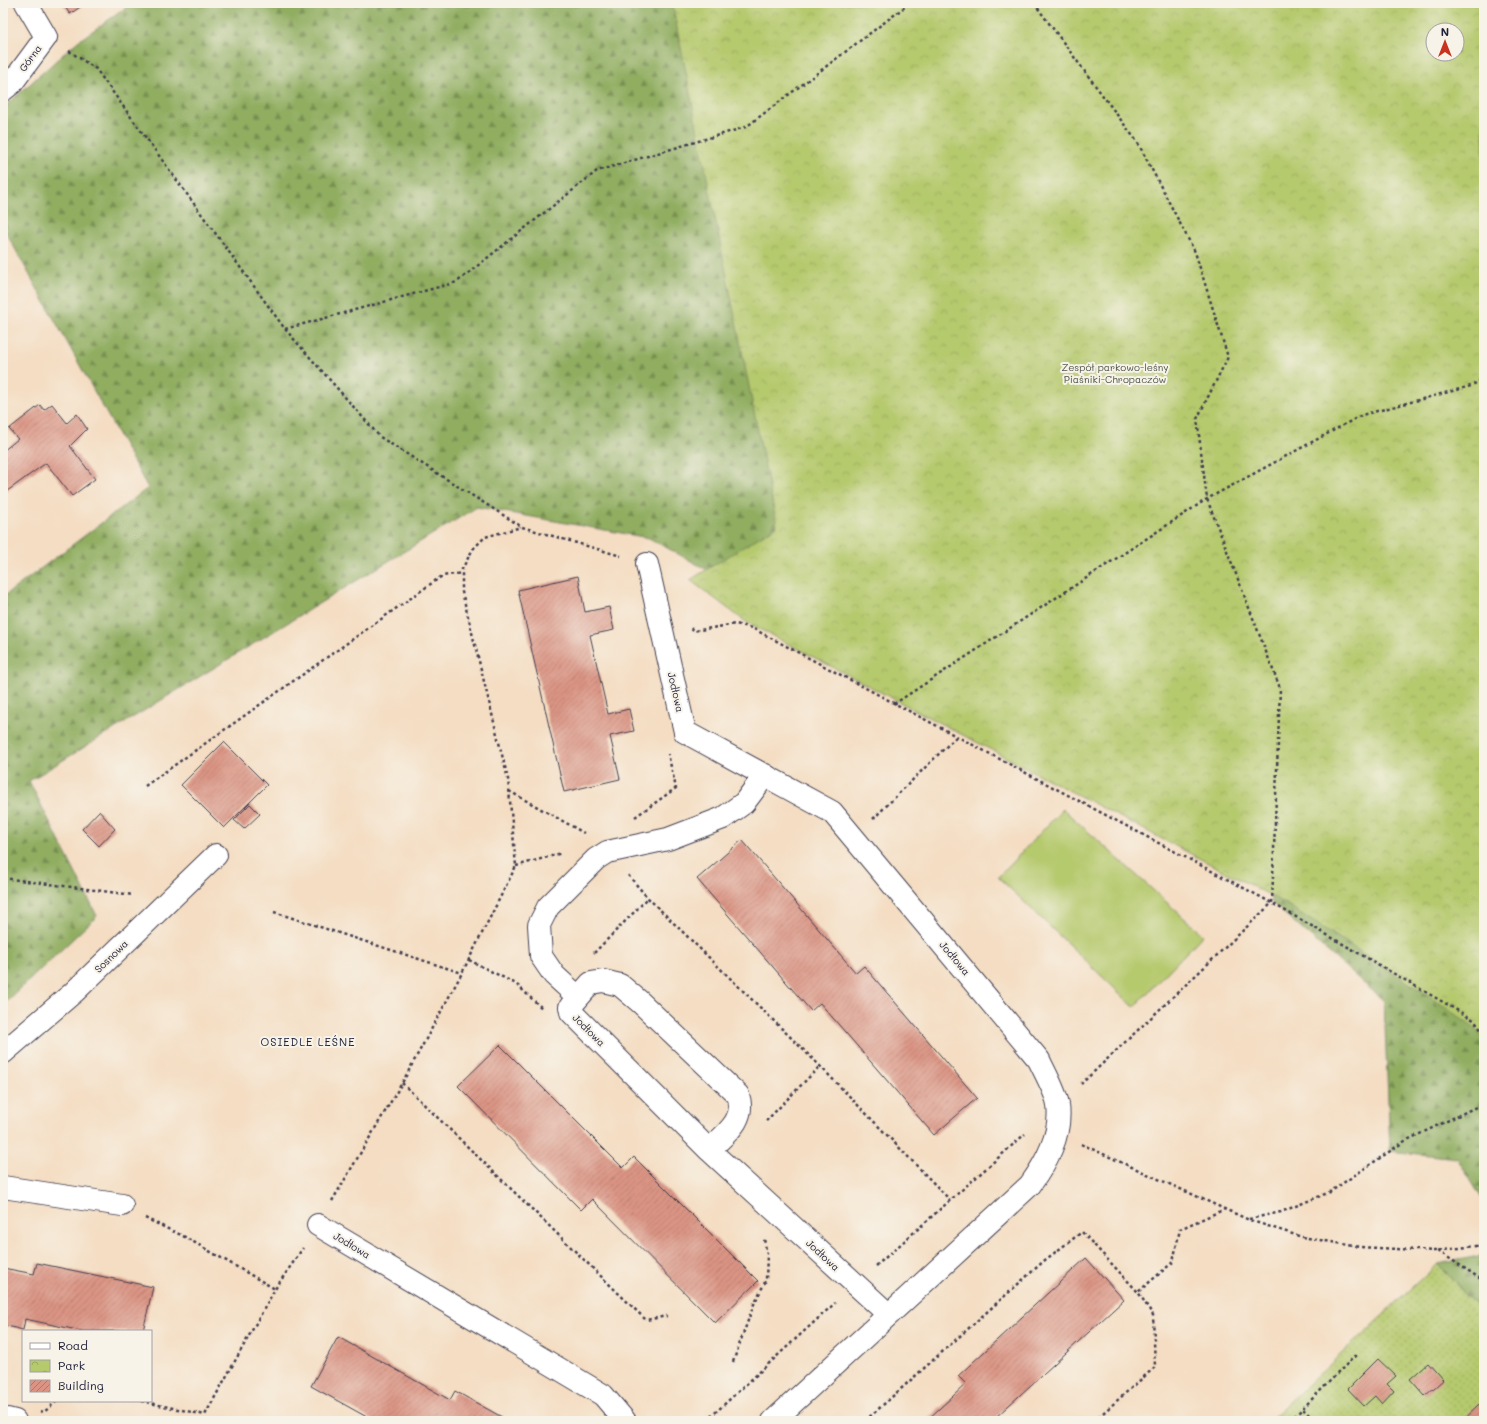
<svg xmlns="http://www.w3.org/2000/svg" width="1487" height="1424" viewBox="0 0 1487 1424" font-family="Mali,sans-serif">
<defs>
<pattern id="grass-dots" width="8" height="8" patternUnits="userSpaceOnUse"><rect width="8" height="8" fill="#b5c96d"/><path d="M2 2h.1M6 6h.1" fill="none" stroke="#9bac5f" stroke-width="1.8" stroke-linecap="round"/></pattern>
<pattern id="forest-firs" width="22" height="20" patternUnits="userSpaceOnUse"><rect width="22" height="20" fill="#90ad60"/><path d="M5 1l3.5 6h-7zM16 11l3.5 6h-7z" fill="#758c50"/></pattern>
<pattern id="park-crowns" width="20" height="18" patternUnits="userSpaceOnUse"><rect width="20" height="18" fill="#b5c96d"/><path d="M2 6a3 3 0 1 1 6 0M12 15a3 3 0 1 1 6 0" fill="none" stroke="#9bac5f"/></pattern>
<pattern id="building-hatch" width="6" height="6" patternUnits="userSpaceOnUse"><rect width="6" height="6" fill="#db9484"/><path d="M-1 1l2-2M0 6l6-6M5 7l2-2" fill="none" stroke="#b1786d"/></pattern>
</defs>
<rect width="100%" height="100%" fill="#f7f3e8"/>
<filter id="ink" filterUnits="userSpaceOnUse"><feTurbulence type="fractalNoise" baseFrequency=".025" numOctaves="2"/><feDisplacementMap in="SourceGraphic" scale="8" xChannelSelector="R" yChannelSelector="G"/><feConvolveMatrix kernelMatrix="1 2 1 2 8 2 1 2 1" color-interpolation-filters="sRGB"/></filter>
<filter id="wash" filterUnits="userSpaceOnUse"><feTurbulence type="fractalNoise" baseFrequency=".012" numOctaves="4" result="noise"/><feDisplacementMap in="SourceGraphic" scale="16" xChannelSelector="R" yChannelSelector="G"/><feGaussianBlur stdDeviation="0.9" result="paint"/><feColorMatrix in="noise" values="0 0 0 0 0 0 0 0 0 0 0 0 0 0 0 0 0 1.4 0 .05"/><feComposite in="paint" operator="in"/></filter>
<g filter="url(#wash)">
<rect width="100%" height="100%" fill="#f4ddc2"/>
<!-- grass -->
<polygon fill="url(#grass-dots)" stroke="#6c7654" points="1438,1264 1484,1315 1484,1421 1269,1421"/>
<!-- forest -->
<g fill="url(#forest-firs)" stroke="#59684e" fill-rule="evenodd">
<path d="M133,3h1351v1199l-27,-44 -67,-7 -6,-150 -112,-98 -9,-29 -614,-336 -172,-31 -448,274 68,135 -94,89v-408l145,-109 -145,-261v-119l75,-67zM1433,30h24v24h-24z"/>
<polygon points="1484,1255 1484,1315 1438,1264"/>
</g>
<!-- park -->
<path fill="url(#park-crowns)" stroke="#6c7654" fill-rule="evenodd" d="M672,3h812v1035l-7,-8 -46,-33 -150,-96 -535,-279 -56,-42 87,-54zM1433,30h24v24h-24z"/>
<!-- pitch -->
<polygon fill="#b5c96d" stroke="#6c7654" points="1063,809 1203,935 1134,1007 998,877"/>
<g id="blocks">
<!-- building -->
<g fill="url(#building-hatch)">
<polygon points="62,3 86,3 70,14"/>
<polygon points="52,404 67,423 77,414 87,429 70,446 95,479 72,496 46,463 3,494 3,451 18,439 9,429 40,405 44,410"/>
<polygon points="578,576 585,612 609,607 614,630 590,635 608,714 629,709 634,731 610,736 620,779 564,792 518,590"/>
<polygon points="224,742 267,785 224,828 181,785"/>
<polygon points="250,804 260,814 244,829 234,820"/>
<polygon points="99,811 115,829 99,846 82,829"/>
<polygon points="742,840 856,973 864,966 977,1098 934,1135 820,1003 811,1011 697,879"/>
<polygon points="500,1045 623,1168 634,1157 758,1281 715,1323 592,1199 581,1210 458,1086"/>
<polygon points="1086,1258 1124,1300 996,1417 1000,1421 926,1421 966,1384 958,1376"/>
<polygon points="37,1263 153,1287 143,1331 82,1331 25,1319 23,1330 3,1325 3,1268 34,1274"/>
<polygon points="338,1337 450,1400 455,1391 509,1421 374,1421 311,1386"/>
<polygon points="1378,1359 1396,1376 1387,1384 1394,1391 1382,1404 1375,1396 1364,1406 1348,1389"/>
<polygon points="1428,1363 1443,1380 1425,1396 1410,1379"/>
<polygon points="1478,1405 1484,1411 1484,1421 1461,1421"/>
</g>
</g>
</g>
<g filter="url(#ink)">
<use href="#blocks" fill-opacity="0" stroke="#423e4f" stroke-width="1"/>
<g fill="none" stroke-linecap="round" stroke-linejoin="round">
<!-- minor casing -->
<g stroke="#423e4f" stroke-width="24">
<g id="minor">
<polyline points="3,90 12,83 46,37 26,3"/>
<path d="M647,564l38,168 147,80 207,248c5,11 18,34 19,45 4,30 -12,58 -28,80l-257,236"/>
<polyline points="578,997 554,975 541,956 539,925 548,907 596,859 607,852 668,839 723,818 744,803 765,775"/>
<polyline points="3,1053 74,992 216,855"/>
<path d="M709,1150c16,-16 38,-30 29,-55l-98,-93 -20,-17 -17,-4 -12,2 -21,24 1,5 138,138 179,164"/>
<polyline points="3,1187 122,1205"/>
<polyline points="318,1225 603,1395 625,1421"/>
<polyline points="7,1419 15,1421"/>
</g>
</g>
<!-- path -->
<g stroke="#423e4f" stroke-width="2.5" stroke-dasharray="3 3" stroke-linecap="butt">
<polyline points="1034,3 1138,143 1195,252 1228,357 1197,419 1207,499 1280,688 1272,903 1081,1084"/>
<polyline points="69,51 96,69 285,329 380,437 522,527 621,556"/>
<polyline points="285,329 457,282 597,171 746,127 910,3"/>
<polyline points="691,628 693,631 736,624 752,628 1272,903 1474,1020 1484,1034"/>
<polyline points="894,704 1207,499 1362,415 1471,386 1484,378"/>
<polyline points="145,786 442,576 462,573"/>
<polyline points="509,791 584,833"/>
<polyline points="635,817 676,788 668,754"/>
<polyline points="873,819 956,737"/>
<polyline points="516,866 562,853"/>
<polyline points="628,875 648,898 820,1066 950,1200"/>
<polyline points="3,878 133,895"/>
<polyline points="274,912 462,973"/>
<polyline points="594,953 648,898"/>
<polyline points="469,960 516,984 543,1009"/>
<polyline points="402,1083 646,1320 667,1316"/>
<polyline points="766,1121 820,1066"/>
<polyline points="1081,1144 1249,1220 1302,1237 1360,1247 1435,1251 1484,1245"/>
<polyline points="332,1201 402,1083 462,973 516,866 508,779 462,592 462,569 473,549 485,537 521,527"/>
<polyline points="145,1218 185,1237 275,1289"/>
<polyline points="1249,1219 1281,1212 1330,1192 1405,1141 1476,1107 1484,1105"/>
<polyline points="1438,1251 1484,1281"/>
<polyline points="876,1266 1025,1134"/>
<polyline points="733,1362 754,1304 766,1280 767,1254 764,1239"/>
<polyline points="141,1401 205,1415 275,1289 303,1248"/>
<polyline points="1303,1409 1315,1421"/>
<polyline points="40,1411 44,1412 57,1401"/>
<polyline points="706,1421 835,1303"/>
<polyline points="865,1421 1045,1260 1082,1232 1138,1292"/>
<polyline points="1094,1421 1155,1367 1153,1315 1138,1292 1173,1262 1180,1229 1225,1209"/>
<polyline points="1290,1421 1356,1355"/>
</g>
<!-- minor -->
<use href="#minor" stroke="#fff" stroke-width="22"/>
</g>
</g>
<g text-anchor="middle" stroke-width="4" stroke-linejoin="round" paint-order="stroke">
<!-- street labels -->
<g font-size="10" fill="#22223b" stroke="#f7f3e8">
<text transform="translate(30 58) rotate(-54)" y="4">Górna</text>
<text transform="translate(676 692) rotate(77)" y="4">Jodłowa</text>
<text transform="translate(111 956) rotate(-44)" y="4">Sosnowa</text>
<text transform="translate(955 958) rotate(50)" y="4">Jodłowa</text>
<text transform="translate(589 1030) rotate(45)" y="4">Jodłowa</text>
<text transform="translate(352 1245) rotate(31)" y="4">Jodłowa</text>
<text transform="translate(823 1255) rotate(43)" y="4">Jodłowa</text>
</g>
<!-- park labels -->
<g font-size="10" fill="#4e544a" stroke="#f7f3e8">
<text x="1115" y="371">Zespół parkowo-leśny<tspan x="1115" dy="12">Piaśniki-Chropaczów</tspan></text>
</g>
<!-- neighbourhood labels -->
<g font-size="11" letter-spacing="1" fill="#22223b" stroke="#f7f3e8">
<text x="308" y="1046">OSIEDLE LEŚNE</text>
</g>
</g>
<!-- margin -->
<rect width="1487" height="1424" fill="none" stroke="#f7f3e8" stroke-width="16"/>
<!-- legend -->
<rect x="22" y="1330" width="130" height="72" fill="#f7f3e8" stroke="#a29fa3"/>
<rect x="30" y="1343" width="20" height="6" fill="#ffffff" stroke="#a29fa3"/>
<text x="58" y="1350" font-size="12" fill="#22223b">Road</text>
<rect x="30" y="1360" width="20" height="12" fill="url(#park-crowns)" stroke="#a29fa3"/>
<text x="58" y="1370" font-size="12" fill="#22223b">Park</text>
<rect x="30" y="1380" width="20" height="12" fill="url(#building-hatch)" stroke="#a29fa3"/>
<text x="58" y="1390" font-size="12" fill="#22223b">Building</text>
<!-- north arrow -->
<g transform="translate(1445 42)"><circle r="19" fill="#f7f3e8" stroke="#a29fa3"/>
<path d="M0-3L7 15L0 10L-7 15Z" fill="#c8321e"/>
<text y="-6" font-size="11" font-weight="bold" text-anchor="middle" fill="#22223b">N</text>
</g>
</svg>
